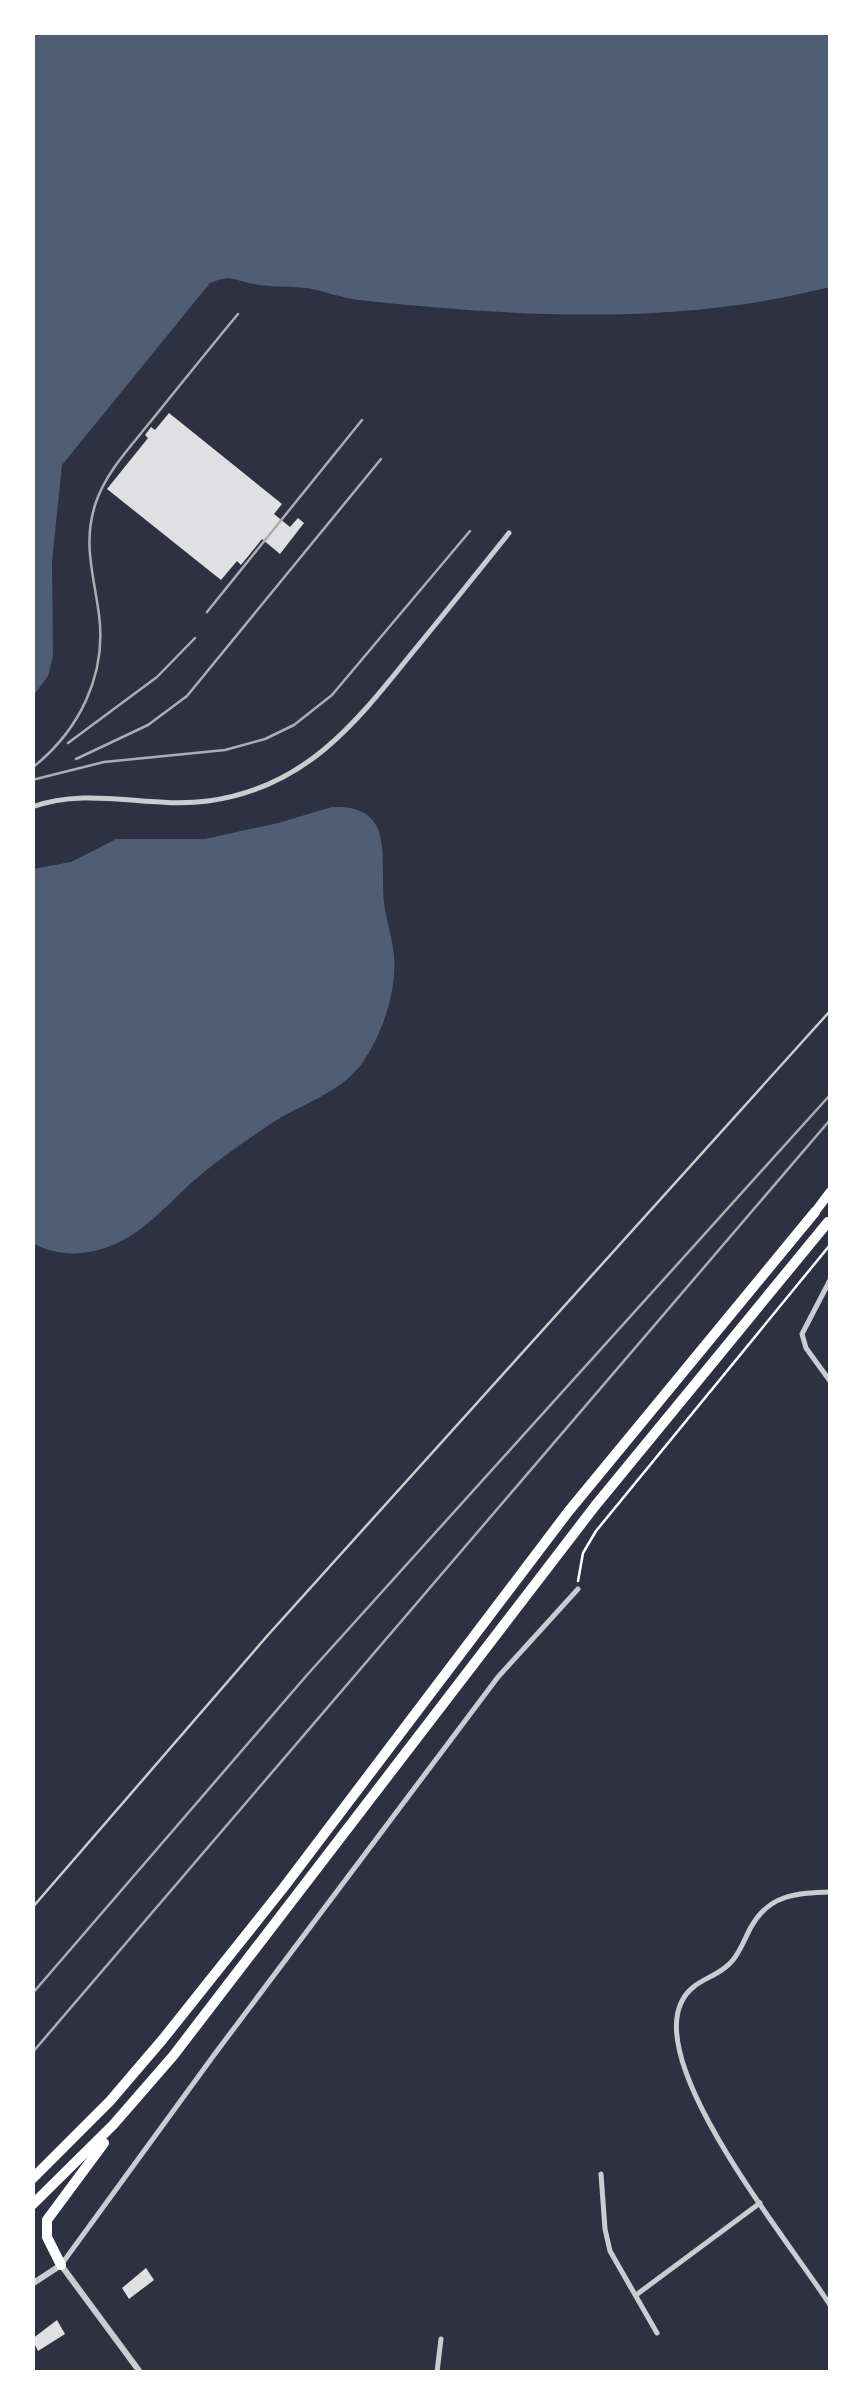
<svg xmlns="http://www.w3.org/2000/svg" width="863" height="2405" viewBox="0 0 863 2405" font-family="Karla,sans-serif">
<rect width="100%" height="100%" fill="#2d3142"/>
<!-- water -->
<g fill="#4f5d75">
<path d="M33,32l797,1v254c-153,39 -315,30 -471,13 -18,-2 -35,-9 -52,-12 -18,-2 -36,-1 -54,-4 -21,-4 -20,-10 -43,-1l-148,182 -10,97 1,94 -5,20 -15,20z"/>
<path d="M332,807c66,-3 47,55 52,95 2,18 8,35 10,53 3,36 -11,77 -31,107 -20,29 -59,41 -88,59 -29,19 -59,40 -85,63 -24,22 -47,49 -77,61 -27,11 -56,12 -80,-2v-374l38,-7 45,-23h89l73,-16z"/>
</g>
<!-- building -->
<g fill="#e0e0e3">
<polygon points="169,413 282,504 274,514 290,527 298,518 304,523 280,554 262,539 241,565 237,561 221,580 107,489 148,438 145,435 151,427 155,430"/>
<polygon points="146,2268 154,2280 129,2299 122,2288"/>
<polygon points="57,2320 65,2334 38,2351 32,2339"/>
</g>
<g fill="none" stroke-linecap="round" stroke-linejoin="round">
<!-- path -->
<polyline stroke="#fff" stroke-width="2.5" points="578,1581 583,1553 596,1531 830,1245"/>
<!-- service -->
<polyline stroke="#caccd0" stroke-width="2.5" points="32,1908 268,1635 830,1011"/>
<!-- minor -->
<g stroke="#caccd0" stroke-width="5">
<path d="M32,807c58,-21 116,2 176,-6 97,-13 147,-77 204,-148 33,-40 65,-80 97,-120"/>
<polyline points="830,1280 802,1334 806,1348 830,1381"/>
<path d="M830,1892c-32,1 -61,2 -79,35 -6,11 -10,23 -18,33 -15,19 -41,18 -52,43 -32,69 111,242 149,302"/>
<polyline points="601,2174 605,2229 610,2251 657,2333"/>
<polyline points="61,2265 214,2055 498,1677 578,1589"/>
<polyline points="636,2295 760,2203"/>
<polyline points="437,2372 441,2339"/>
</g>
<!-- tertiary -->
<polyline stroke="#caccd0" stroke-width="6" points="32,2284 61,2265 140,2372"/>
<!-- trunk -->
<polyline stroke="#fff" stroke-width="9" points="815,1212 830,1192"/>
<!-- motorway -->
<g stroke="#fff" stroke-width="10">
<polyline points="32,2179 110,2101 163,2039 284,1887 568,1512 815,1212"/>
<polyline points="32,2205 113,2125 173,2056 595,1506 828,1222"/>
<polyline points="61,2265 47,2237 47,2220 104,2143"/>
</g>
<!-- rail -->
<g stroke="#abadb3" stroke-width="2.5">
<polyline points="207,612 362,420"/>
<polyline points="68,743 157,677 195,638"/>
<polyline points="76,759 148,725 187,696 381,459"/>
<path d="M32,768c47,-37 75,-93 67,-153 -5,-40 -17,-72 -3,-113 11,-31 35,-56 55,-81 29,-36 58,-72 87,-107"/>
<polyline points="32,780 104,762 225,750 265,739 294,725 332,695 470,531"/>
<polyline points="32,1994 307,1675 830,1095"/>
<polyline points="32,2053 830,1120"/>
</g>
</g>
<!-- border -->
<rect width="863" height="2405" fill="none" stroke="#ffffff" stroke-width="70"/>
</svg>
